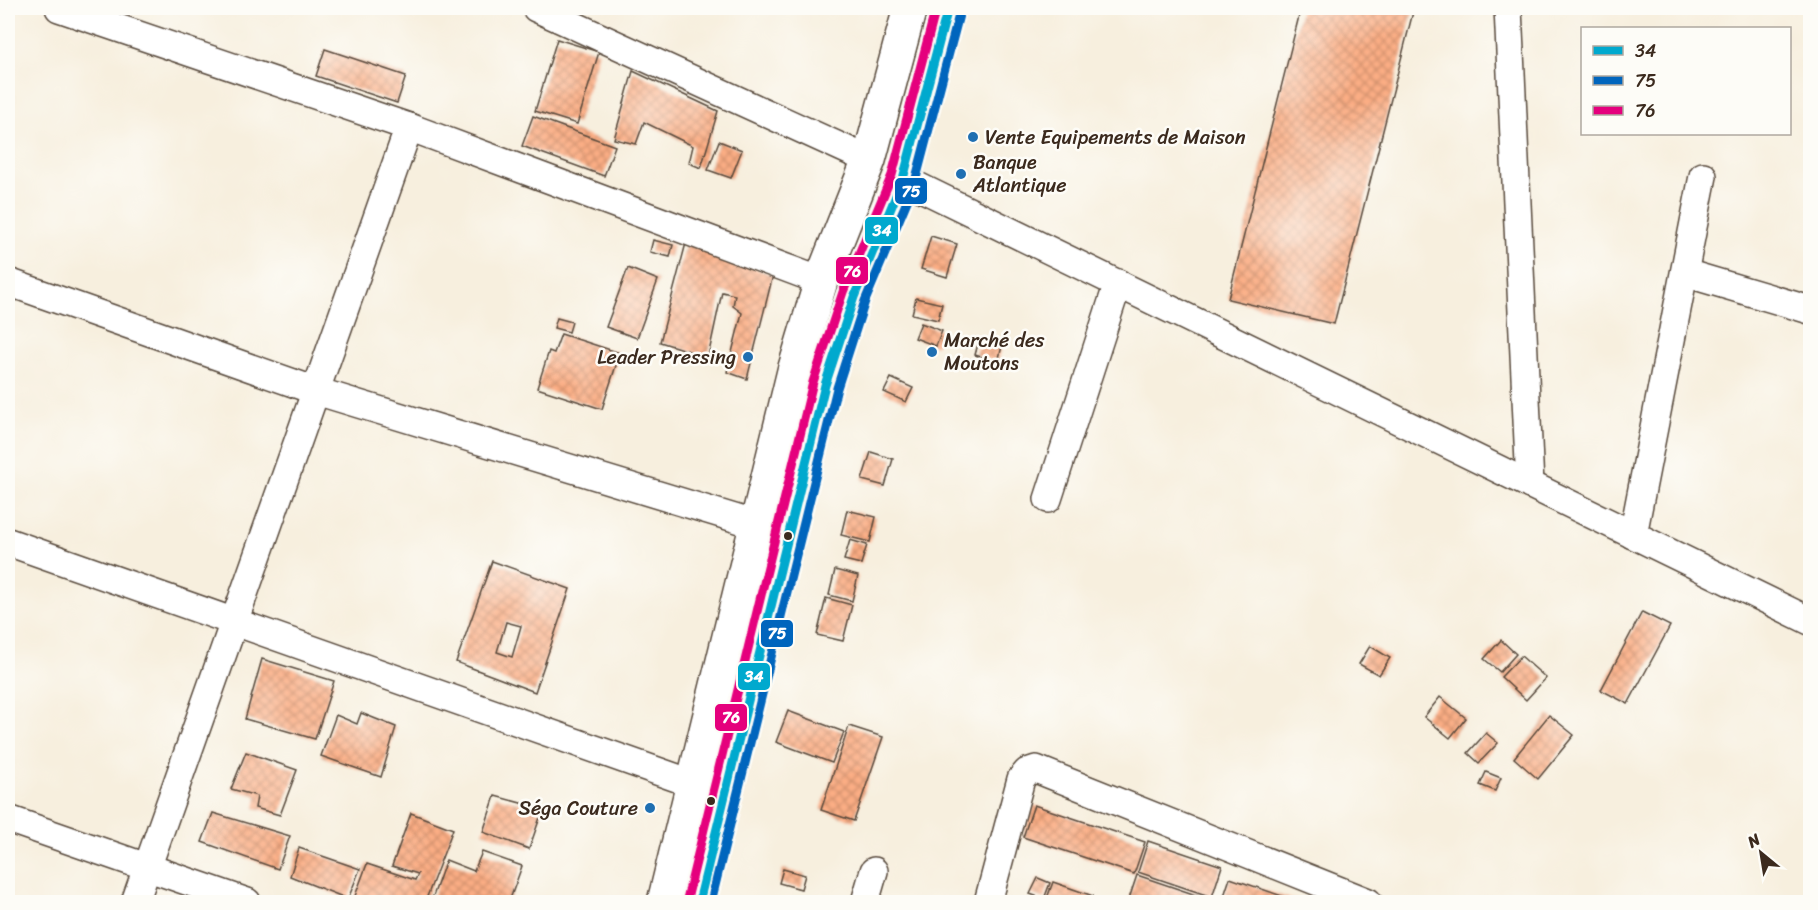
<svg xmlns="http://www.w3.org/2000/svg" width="1818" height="910" viewBox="0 0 1818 910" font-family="Sriracha,sans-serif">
<defs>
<pattern id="building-cross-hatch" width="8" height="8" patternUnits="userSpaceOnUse" patternTransform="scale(1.5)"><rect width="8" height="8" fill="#fbad84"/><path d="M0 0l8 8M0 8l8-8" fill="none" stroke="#cc8d6b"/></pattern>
</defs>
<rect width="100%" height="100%" fill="#fdfcf7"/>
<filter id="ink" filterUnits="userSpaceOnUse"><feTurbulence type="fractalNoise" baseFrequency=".0167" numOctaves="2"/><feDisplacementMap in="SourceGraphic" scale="12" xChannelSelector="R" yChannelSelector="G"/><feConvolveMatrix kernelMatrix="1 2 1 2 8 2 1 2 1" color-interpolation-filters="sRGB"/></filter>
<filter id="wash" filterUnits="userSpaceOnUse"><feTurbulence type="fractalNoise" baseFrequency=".008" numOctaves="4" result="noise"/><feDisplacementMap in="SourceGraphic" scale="24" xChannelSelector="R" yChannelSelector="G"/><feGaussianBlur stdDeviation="1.35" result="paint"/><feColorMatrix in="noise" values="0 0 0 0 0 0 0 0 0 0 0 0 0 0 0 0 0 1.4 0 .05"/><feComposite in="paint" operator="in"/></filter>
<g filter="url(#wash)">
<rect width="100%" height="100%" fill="#f7efde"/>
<g id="blocks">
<!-- building -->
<g fill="url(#building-cross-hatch)" fill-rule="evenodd">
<polygon points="1301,8 1414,8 1334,324 1228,299"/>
<polygon points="557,39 599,52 577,124 535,111"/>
<polygon points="325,49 406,76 397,103 316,76"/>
<polygon points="633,71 718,111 701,168 689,163 693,146 644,122 636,144 614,139"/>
<polygon points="533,116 615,146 604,176 522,146"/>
<polygon points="719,141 742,150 731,178 708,170"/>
<polygon points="931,236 957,244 947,277 921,269"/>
<polygon points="653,240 673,245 670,257 650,252"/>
<polygon points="686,243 773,275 747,379 727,372 742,313 733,306 735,295 722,292 708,357 660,342"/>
<polygon points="628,268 658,280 637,338 606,327"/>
<polygon points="916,298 942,304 938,320 912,314"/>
<polygon points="557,318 572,322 569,332 554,328"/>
<polygon points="921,323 942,331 936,346 915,338"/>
<polygon points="561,334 620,353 602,409 537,388 549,351 554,353"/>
<polygon points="979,340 1002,346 998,362 975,355"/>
<polygon points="891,378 913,388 906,402 884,392"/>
<polygon points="871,452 893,459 885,486 862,480"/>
<polygon points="847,510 876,517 870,542 841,535"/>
<polygon points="850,540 867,545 861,564 844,560"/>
<path d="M492,561l78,28 -35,103 -79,-30zM506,622l15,4 -9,31 -15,-5z"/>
<polygon points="835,570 858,576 852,601 829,595"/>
<polygon points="826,598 852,605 843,641 817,635"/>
<polygon points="1642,612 1670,626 1628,704 1601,690"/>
<polygon points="1501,640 1516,654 1500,672 1484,659"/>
<polygon points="1370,646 1390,658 1379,675 1359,664"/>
<polygon points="1521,656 1546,678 1526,700 1501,677"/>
<polygon points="262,659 334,681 315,739 245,719"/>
<polygon points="1440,697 1466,718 1450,738 1424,717"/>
<polygon points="788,711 844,732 832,763 776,742"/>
<polygon points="361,713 396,727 381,777 321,756 336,715 357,724"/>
<polygon points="1549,715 1574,735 1538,779 1514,758"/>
<polygon points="849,726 883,737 854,821 821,810"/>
<polygon points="1486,733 1498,743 1479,763 1468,753"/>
<polygon points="246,752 297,770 280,815 255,808 257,796 231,789"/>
<polygon points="1486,772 1501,778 1495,791 1480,785"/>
<polygon points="495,796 543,809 529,849 483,832"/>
<polygon points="1034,805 1145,842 1134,874 1023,837"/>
<polygon points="213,813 290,836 278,869 202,842"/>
<polygon points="411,813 453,829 425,902 370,902 355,896 367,864 415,880 418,874 392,866"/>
<polygon points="1148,841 1222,866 1212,897 1138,872"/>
<polygon points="299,848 360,869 348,899 290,876"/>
<polygon points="482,852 522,866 509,902 431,902 446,860 474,871"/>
<polygon points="783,869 805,875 801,889 779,883"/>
<polygon points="1137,875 1208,899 1207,902 1128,902"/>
<polygon points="1038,878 1050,883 1044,899 1030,894"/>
<polygon points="1230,878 1299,902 1222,902"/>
<polygon points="1053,882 1093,896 1090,902 1046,901"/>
</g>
</g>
</g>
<g filter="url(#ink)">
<use href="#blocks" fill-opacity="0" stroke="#57483b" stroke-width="1.5"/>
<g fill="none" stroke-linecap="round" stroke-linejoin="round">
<!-- minor casing -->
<g stroke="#57483b" stroke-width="30">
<g id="minor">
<polyline points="59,8 409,127 821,281"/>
<polyline points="536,8 869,160"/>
<polyline points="1508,8 1530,485"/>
<polyline points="903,179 1810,621"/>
<polyline points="1685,273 1810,310"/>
<polyline points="8,282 316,391 777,531"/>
<polyline points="1048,499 1118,283"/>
<polyline points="1633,535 1703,176"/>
<polyline points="8,542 694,784"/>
<polyline points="8,819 247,902"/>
<polyline points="135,902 409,127"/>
<polyline points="865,902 874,871"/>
<polyline points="988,902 1021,779 1027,772 1036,769 1368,902"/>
</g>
</g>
<!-- highway casing -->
<g stroke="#57483b" stroke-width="36">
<g id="highway">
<polyline points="664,902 794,371 821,281 869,160 910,8"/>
<polyline points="699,902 825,385 854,297 903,179 948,8"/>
</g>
</g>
<!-- minor -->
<use href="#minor" stroke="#fff" stroke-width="27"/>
<!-- highway -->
<use href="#highway" stroke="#fff" stroke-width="33"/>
<!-- bus-1 casing -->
<g stroke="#fdfcf7" stroke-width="14">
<polyline id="bus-1" points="699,902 825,385 854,297 903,179 948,8"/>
</g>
<!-- bus-2 casing -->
<g stroke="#fdfcf7" stroke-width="14">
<polyline id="bus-2" points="711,902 837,388 865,301 915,182 960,11"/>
</g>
<!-- bus-3 casing -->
<g stroke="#fdfcf7" stroke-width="14">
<polyline id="bus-3" points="687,899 813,382 843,292 892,175 936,8"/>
</g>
<!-- bus-1 -->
<use href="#bus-1" stroke="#00a9ce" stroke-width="9"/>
<!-- bus-2 -->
<use href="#bus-2" stroke="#0065bd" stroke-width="9"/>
<!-- bus-3 -->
<use href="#bus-3" stroke="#e5007d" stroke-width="9"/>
</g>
</g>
<!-- markers -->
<g fill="#1f6fb2" stroke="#fdfcf7" stroke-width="2">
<circle cx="973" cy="137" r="6"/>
<circle cx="961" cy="174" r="6"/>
<circle cx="932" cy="352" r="6"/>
<circle cx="748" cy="357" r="6"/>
<circle cx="650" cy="808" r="6"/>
</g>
<g fill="#3b2a1e" stroke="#fdfcf7" stroke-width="2">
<circle cx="788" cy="536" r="5"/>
<circle cx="711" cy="801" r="5"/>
</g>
<g text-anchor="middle" stroke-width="5" stroke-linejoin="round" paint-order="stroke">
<!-- poi labels -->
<g font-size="20" fill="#3b2a1e" stroke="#fdfcf7" text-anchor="start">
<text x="985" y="144">Vente Equipements de Maison</text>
<text x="973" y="169">Banque<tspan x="973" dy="23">Atlantique</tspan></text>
<text x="944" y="347">Marché des<tspan x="944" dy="23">Moutons</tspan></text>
<text x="736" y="364" text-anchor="end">Leader Pressing</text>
<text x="638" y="815" text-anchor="end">Séga Couture</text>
</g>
</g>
<g stroke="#fdfcf7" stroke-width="2">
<rect x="894" y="177" width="34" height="28" rx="6" fill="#0065bd"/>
<rect x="864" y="216" width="35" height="29" rx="6" fill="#00a9ce"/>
<rect x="835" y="256" width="34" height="29" rx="6" fill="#e5007d"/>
<rect x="760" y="619" width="34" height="29" rx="6" fill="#0065bd"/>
<rect x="737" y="662" width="34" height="29" rx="6" fill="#00a9ce"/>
<rect x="714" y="703" width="34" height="29" rx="6" fill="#e5007d"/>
</g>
<g font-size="16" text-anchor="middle" font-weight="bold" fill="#fff">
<text x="911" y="197">75</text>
<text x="882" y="236">34</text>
<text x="852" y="277">76</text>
<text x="777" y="639">75</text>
<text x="754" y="682">34</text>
<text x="731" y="723">76</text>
</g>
<!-- margin -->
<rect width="1818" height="910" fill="none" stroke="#fdfcf7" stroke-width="30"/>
<!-- legend -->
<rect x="1581" y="27" width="210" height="108" fill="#fdfcf7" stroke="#afa8a0" stroke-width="1.5"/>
<rect x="1593" y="46" width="30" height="9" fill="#00a9ce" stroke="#afa8a0" stroke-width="1.5"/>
<text x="1635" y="57" font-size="18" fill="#3b2a1e">34</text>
<rect x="1593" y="76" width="30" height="9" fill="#0065bd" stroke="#afa8a0" stroke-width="1.5"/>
<text x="1635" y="87" font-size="18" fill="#3b2a1e">75</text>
<rect x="1593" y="106" width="30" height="9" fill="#e5007d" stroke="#afa8a0" stroke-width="1.5"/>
<text x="1635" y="117" font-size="18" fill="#3b2a1e">76</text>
<!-- north arrow -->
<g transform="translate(1761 853) rotate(330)" stroke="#fdfcf7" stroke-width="4.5" paint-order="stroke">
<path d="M0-4.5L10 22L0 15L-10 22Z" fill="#3b2a1e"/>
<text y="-9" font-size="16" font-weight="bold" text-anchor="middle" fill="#3b2a1e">N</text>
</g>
</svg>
